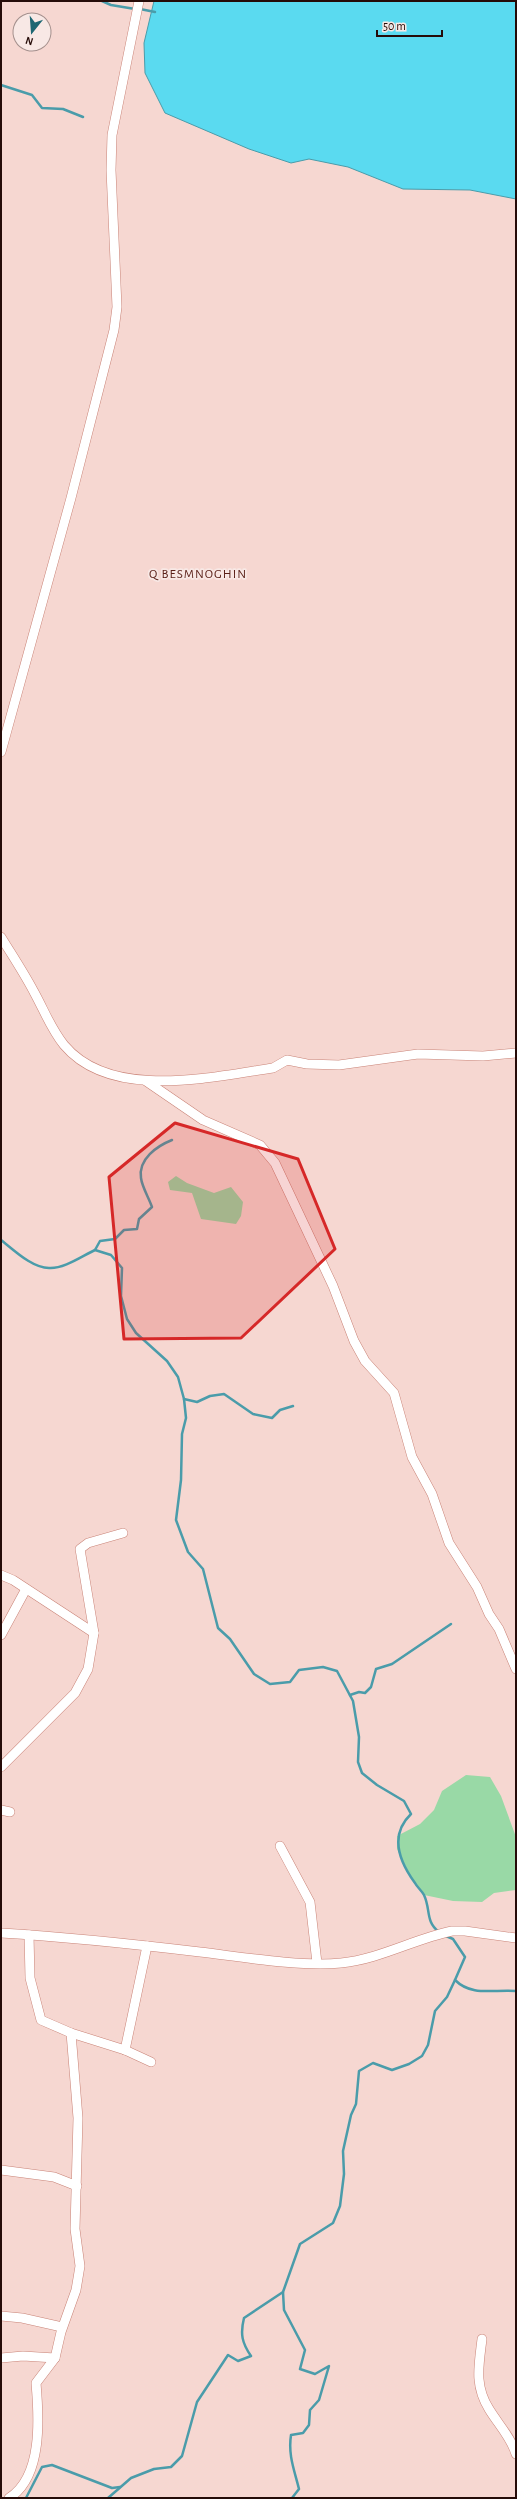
<svg xmlns="http://www.w3.org/2000/svg" width="517" height="2499" viewBox="0 0 517 2499" font-family="'Alegreya Sans',sans-serif">
<rect width="100%" height="100%" fill="#f6d7d1"/>
<!-- green -->
<g fill="#99d9a6">
<polygon points="176,1176 187,1183 214,1193 231,1187 243,1202 241,1216 236,1224 201,1219 192,1193 170,1190 168,1182"/>
<polygon points="466,1775 490,1777 501,1796 516,1837 516,1890 494,1893 482,1902 453,1901 424,1895 414,1883 397,1849 397,1836 420,1824 434,1810 442,1791"/>
</g>
<!-- water -->
<polygon fill="#5adaf0" stroke="#4a9caa" points="154,1 516,1 516,199 470,190 403,189 348,167 309,159 291,163 249,149 165,113 145,73 144,43"/>
<g fill="none" stroke-linecap="round" stroke-linejoin="round">
<!-- stream -->
<g stroke="#4a9caa" stroke-width="2.5">
<polyline points="102,1 111,5 135,9"/>
<polyline points="140,9 155,12"/>
<polyline points="1,85 32,95 42,108 63,109 83,117"/>
<path d="M1,1240c13,10 31,28 48,28 15,1 33,-12 46,-18l16,5 11,13 -1,28 6,23 9,14 31,28 11,16 6,22 2,19 -4,16 -1,46 -5,40 12,32 15,17 15,59 12,11 24,35 16,10 20,-2 9,-12 24,-3 14,4 16,30 6,36 -1,25 4,11 15,12 27,16 7,13c-22,21 -12,47 4,69 2,4 7,8 9,12 7,15 1,26 15,37"/>
<path d="M95,1250l5,-9 15,-2 9,-9 13,-1 2,-10 13,-12c-3,-9 -10,-20 -11,-29 -3,-19 16,-32 31,-38"/>
<polyline points="184,1399 197,1402 210,1396 224,1394 253,1414 272,1418 280,1410 293,1406"/>
<polyline points="350,1695 359,1692 365,1693 371,1687 376,1669 392,1664 451,1624"/>
<path d="M446,1936l7,3 12,18 -10,23c17,17 39,9 61,11"/>
<path d="M283,2292l1,18 21,40 -5,19 15,5 14,-8 -10,34 -9,10 -1,15 -6,8 -12,2c-3,20 3,34 8,54l-7,9"/>
<polyline points="26,2498 42,2467 52,2465 112,2488 120,2487"/>
<path d="M108,2498l23,-20 23,-9 17,-2 11,-11 15,-54 31,-47 10,6 13,-5c-9,-13 -11,-22 -7,-38l39,-26 17,-48 33,-21 7,-17 4,-32 -1,-23 8,-36 5,-11 3,-33 14,-8 19,7 17,-6 13,-8 6,-11 7,-34 12,-14 8,-17"/>
</g>
<!-- minor casing -->
<g stroke="#c98377" stroke-width="10">
<g id="minor">
<polyline points="1,752 71,498 114,330 117,307 111,170 112,135 139,1"/>
<path d="M1,937c11,18 23,36 33,55 10,18 17,37 30,53 47,56 147,32 209,23l14,-8 20,4 32,1 79,-11 65,2 33,-3"/>
<polyline points="146,1081 203,1120 260,1145 275,1163 333,1286 354,1341 365,1361 394,1393 412,1457 432,1494 449,1543 477,1587 489,1614 499,1629 516,1669"/>
<polyline points="1,1575 13,1580 94,1633"/>
<polyline points="1,1635 26,1589"/>
<polyline points="1,1767 75,1693 88,1669 94,1633 80,1549 88,1543 123,1533"/>
<polyline points="1,1810 10,1812"/>
<polyline points="280,1846 310,1902 317,1963"/>
<path d="M1,1933c67,4 132,11 199,19 42,5 100,15 141,11 39,-4 73,-24 111,-32h13l51,7"/>
<polyline points="71,2033 125,2050 151,2062"/>
<polyline points="125,2050 147,1946"/>
<polyline points="1,2170 54,2177 77,2186"/>
<polyline points="1,2316 22,2318 62,2327"/>
<path d="M482,2339c-3,26 -8,46 7,70 9,15 22,28 27,45"/>
<polyline points="1,2358 23,2356 55,2358"/>
<path d="M9,2498c34,-21 30,-81 27,-115l19,-25 6,-26 15,-42 4,-24 -5,-37 3,-111 -7,-85 -30,-13 -11,-42 -1,-43"/>
</g>
</g>
<!-- minor -->
<use href="#minor" stroke="#fff" stroke-width="9"/>
</g>
<!-- marked area -->
<path fill="#d62828" fill-opacity="0.2" stroke="#d62828" stroke-width="3" stroke-linejoin="round" d="M175,1123l123,36 37,90 -94,89 -117,1 -15,-162z"/>
<g text-anchor="middle" stroke-width="3.5" stroke-linejoin="round" paint-order="stroke">
<!-- quarter labels -->
<g font-size="13" letter-spacing="1" fill="#5a1f17" stroke="#f8e8e5">
<text x="198" y="578">Q BESMNOGHIN</text>
</g>
</g>
<!-- border -->
<rect width="517" height="2499" fill="none" stroke="#250b08" stroke-width="4"/>
<!-- north arrow -->
<g transform="translate(32 32) rotate(197)"><circle r="19" fill="#f8e8e5" stroke="#a4908d"/>
<path d="M0-3L7 15L0 10L-7 15Z" fill="#1d6773"/>
<text y="-6" font-size="11" font-weight="bold" text-anchor="middle" fill="#250b08">N</text>
</g>
<!-- scale -->
<path d="M377 30v6h65v-6" fill="none" stroke="#250b08" stroke-width="2"/>
<text x="383" y="30" font-size="12" fill="#250b08" stroke="#f8e8e5" stroke-width="3" paint-order="stroke">50 m</text>
</svg>
